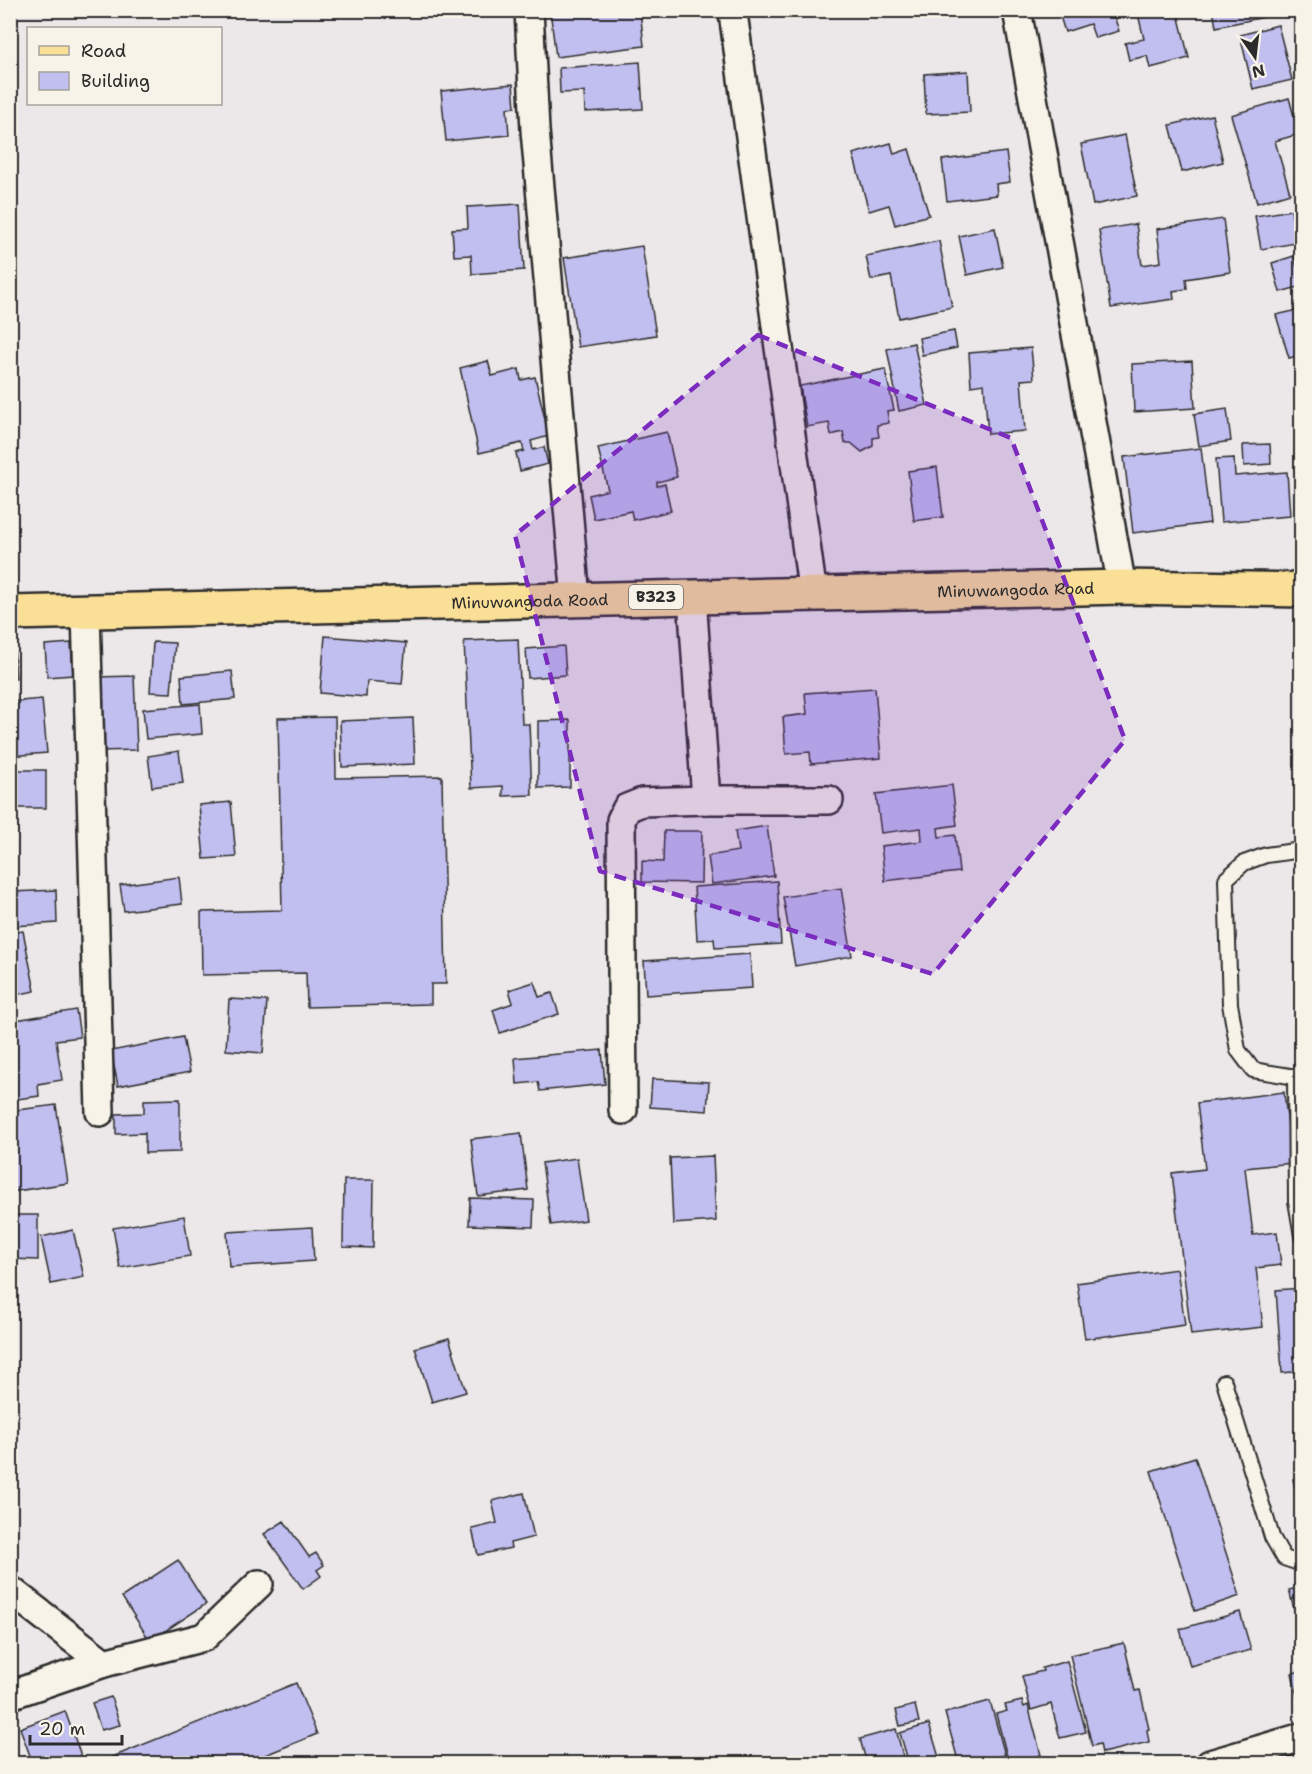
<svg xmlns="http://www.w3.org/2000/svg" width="1312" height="1774" viewBox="0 0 1312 1774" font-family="'Shantell Sans',sans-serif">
<rect width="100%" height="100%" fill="#ece8ea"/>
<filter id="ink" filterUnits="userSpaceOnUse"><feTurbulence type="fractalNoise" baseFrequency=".0167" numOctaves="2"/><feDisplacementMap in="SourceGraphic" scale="12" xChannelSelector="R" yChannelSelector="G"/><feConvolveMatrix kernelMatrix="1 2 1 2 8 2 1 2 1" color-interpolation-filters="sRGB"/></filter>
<g filter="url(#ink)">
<!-- building -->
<g fill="#c1bef0" stroke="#2b2b2b" stroke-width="1.5">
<polygon points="550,10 640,10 644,46 556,57"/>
<polygon points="1058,10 1112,10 1119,31 1095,38 1090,24 1065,32"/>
<polygon points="1137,10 1177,10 1189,58 1150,68 1147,56 1129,60 1125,43 1144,39"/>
<polygon points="1213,10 1279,10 1279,14 1216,27"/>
<polygon points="1278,25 1292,80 1253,89 1240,35"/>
<polygon points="640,62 643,109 585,112 584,92 560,93 559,68"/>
<polygon points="968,71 970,112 926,114 924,74"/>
<polygon points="513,84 515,107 507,108 509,135 446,141 441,91"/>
<polygon points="1289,98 1299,134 1275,141 1290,193 1257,203 1231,115"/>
<polygon points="1212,115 1223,162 1182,172 1170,125"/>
<polygon points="1125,135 1137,196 1093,205 1081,144"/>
<polygon points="891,143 894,154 909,149 929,215 895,225 889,205 869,211 853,154"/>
<polygon points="1006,152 1010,182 996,184 997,195 947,201 942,160"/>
<polygon points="520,204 524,270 472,274 471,255 454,256 452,229 468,228 467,207"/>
<polygon points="1291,210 1296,243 1261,249 1255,216"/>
<polygon points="1223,219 1230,272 1186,279 1187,289 1173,291 1174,299 1111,308 1099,230 1136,224 1142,265 1161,262 1157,229"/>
<polygon points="995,228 1003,267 967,275 959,236"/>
<polygon points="939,241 952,307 899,318 891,276 871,280 866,256"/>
<polygon points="642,246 656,335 578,347 564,258"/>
<polygon points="1294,256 1302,286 1280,292 1272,263"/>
<polygon points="1302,309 1302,355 1289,358 1276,315"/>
<polygon points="954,331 957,348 922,355 919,338"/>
<polygon points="914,343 927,405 899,411 887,349"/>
<polygon points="1031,348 1034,379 1021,380 1025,431 988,434 984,384 971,386 969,353"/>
<polygon points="488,361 492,376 519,369 521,380 535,377 549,436 531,441 533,450 544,447 548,464 520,471 516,453 524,451 522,443 479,453 460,368"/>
<polygon points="1192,361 1195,408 1134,412 1132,364"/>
<polygon points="885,369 894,410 887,411 889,423 877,425 879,437 873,438 873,446 862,452 851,443 845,443 843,432 831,435 829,423 807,427 800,386"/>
<polygon points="1227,409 1231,441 1199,446 1194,414"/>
<polygon points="667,432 677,477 657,482 657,486 665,484 671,511 633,520 631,511 594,519 589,495 608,490 598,448"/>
<polygon points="1270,444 1271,464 1244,466 1243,445"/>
<polygon points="1201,448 1210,523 1133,533 1124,457"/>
<polygon points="1234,458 1235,476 1287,472 1290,516 1221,522 1216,459"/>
<polygon points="937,467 943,517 914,521 908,471"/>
<polygon points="325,636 406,643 402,684 367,681 366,697 320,693"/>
<polygon points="518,639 522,724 529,724 532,795 503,796 503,786 471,788 464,641"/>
<polygon points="153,642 175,643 171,693 150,692"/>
<polygon points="71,643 73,675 47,677 45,645"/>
<polygon points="10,646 14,646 16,678 10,678"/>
<polygon points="564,646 566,675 528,678 526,649"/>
<polygon points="232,671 235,699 183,704 181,676"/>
<polygon points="134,676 137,750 99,751 96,677"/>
<polygon points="875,688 881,758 811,764 810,752 786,754 783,717 807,714 805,693"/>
<polygon points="42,699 47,753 10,756 10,702"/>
<polygon points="200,704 202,734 146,739 143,709"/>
<polygon points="335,717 336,778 442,776 446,984 431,984 431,1004 307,1007 306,973 202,975 201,912 282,910 278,718"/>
<polygon points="413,718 415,764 342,767 340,721"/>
<polygon points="570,720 570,787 538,788 538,721"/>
<polygon points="179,751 183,783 152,787 148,756"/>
<rect x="10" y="770" width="36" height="38"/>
<polygon points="952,785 957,825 938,828 939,837 955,835 959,872 885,881 881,846 922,841 921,828 881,833 876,794"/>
<polygon points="231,802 236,857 204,859 199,805"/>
<polygon points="767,826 774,876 712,884 708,856 738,851 735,831"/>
<polygon points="664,831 702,831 701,883 642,882 642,861 663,862"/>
<polygon points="179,877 182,904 124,911 120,885"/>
<polygon points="777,881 781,944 715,948 714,939 697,940 694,887"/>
<polygon points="841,888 852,956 795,966 783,897"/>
<polygon points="56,890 57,923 14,926 12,892"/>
<polygon points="23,931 35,991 10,996 10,933"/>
<polygon points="750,954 752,988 646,995 644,961"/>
<polygon points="534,982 539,997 552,993 559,1014 500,1033 493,1010 513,1003 509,990"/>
<polygon points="229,999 267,1001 263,1053 226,1050"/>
<polygon points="76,1010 80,1037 56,1040 62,1080 38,1084 39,1096 10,1100 10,1021"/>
<polygon points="183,1037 190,1072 118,1086 111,1051"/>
<polygon points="602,1050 605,1084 540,1091 538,1082 517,1084 515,1058"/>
<polygon points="652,1079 709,1082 707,1111 650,1107"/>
<polygon points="1284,1092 1292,1163 1245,1168 1253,1235 1277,1232 1281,1265 1256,1268 1263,1327 1191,1335 1172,1173 1205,1169 1197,1103"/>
<polygon points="180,1099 180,1152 145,1153 145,1133 116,1134 116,1114 144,1113 144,1100"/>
<polygon points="56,1105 68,1183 10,1192 10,1111"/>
<polygon points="521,1133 528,1190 478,1196 471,1139"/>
<polygon points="713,1156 716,1221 673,1224 670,1158"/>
<polygon points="577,1158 586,1220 551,1225 542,1163"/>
<polygon points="344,1180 374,1180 373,1248 343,1247"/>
<polygon points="470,1198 534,1200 533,1227 469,1225"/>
<polygon points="10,1215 38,1215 38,1260 10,1259"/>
<polygon points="184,1216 190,1256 120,1268 113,1228"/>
<polygon points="312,1227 314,1261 229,1267 227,1232"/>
<polygon points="73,1230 84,1277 51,1284 41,1237"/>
<polygon points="1177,1269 1185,1325 1085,1339 1077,1283"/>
<polygon points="1302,1288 1302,1371 1282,1373 1276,1290"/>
<polygon points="449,1338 466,1392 432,1402 415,1348"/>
<polygon points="1195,1457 1240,1596 1195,1611 1151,1471"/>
<polygon points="1302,1477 1302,1521 1293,1479"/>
<polygon points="524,1493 534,1537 510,1543 511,1548 478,1555 472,1529 497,1523 492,1501"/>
<polygon points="284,1521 309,1557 316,1553 324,1565 317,1570 321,1576 303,1589 264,1534"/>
<polygon points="178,1560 206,1604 150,1641 122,1597"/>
<polygon points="1302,1587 1302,1640 1289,1590"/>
<polygon points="1240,1612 1251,1650 1190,1666 1180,1629"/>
<polygon points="1124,1643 1135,1691 1140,1690 1149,1729 1147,1730 1149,1742 1102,1753 1100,1744 1092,1746 1070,1655"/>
<polygon points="1067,1661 1086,1732 1060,1738 1051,1704 1031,1710 1022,1676 1043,1671 1042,1668"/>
<polygon points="1302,1671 1302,1698 1298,1699 1292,1673"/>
<polygon points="296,1683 317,1734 243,1764 95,1764"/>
<polygon points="111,1697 120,1725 101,1730 92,1703"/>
<polygon points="990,1701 1005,1755 974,1764 959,1764 945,1713"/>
<polygon points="1022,1701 1024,1707 1028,1705 1041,1755 1009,1764 996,1714 1007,1711 1005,1705"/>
<polygon points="915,1705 919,1722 900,1726 896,1710"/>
<polygon points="65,1711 84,1764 33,1764 20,1728"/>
<polygon points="929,1724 941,1764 909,1764 900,1733"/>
<polygon points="896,1729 905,1764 867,1764 860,1739"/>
<polygon points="1299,1746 1302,1764 1263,1764 1261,1758"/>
</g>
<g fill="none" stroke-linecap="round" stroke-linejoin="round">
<!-- service casing -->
<g stroke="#2b2b2b" stroke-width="18">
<g id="service">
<polyline points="1302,850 1266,855 1244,863 1226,879 1230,1004 1238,1050 1253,1070 1302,1078"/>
<polyline points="1295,1076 1296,1201 1302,1236"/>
<polyline points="1224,1382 1272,1537 1284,1558 1302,1564"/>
</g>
</g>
<!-- minor casing -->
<g stroke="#2b2b2b" stroke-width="32">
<g id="minor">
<polyline points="529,10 535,130 576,599"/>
<polyline points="1017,10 1122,587"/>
<polyline points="733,13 813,595"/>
<polyline points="692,597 706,800"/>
<polyline points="86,611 100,1112"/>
<polyline points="623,1110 621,820 627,808 642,802 706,800 829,800"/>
<polyline points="10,1590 104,1663"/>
<polyline points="10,1695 104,1663 204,1637 259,1584"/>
<polyline points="1210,1764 1302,1737"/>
</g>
</g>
<!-- primary casing -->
<g stroke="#2b2b2b" stroke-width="38">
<g id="primary">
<path id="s1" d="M10,613l1112,-26 180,3"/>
</g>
</g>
<!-- service -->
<use href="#service" stroke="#f7f3e8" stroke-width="14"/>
<!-- minor -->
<use href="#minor" stroke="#f7f3e8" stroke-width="27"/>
<!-- primary -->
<use href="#primary" stroke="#fadf96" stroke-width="33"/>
</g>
</g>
<!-- marked area -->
<path fill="#7b2cbf" fill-opacity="0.2" stroke="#7b2cbf" stroke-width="4.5" stroke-dasharray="12 8" stroke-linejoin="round" d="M758,335l253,103 114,302 -192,234 -333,-103 -85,-336z"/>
<g text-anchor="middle" stroke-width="4.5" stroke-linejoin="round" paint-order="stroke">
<!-- shield labels -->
<rect fill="#f7f3e8" stroke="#686764" stroke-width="1.5" x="629" y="585" width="54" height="24" rx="4.5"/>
<g font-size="15" font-weight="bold" fill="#2b2b2b">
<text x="656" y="602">B323</text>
</g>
<!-- street labels -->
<g font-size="16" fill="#2b2b2b" stroke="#f7f3e8">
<text dy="6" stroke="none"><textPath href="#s1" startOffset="1006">Minuwangoda Road</textPath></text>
<text dy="6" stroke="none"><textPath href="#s1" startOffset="520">Minuwangoda Road</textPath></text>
</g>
</g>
<!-- margin -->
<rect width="1312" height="1774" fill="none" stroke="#f7f3e8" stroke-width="36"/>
<rect x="18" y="18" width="1276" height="1738" fill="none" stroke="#2b2b2b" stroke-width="2" filter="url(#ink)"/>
<!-- legend -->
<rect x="27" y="27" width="195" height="78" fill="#f7f3e8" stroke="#a5a39c" stroke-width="1.5"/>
<rect x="39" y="46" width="30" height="9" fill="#fadf96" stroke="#a5a39c" stroke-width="1.5"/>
<text x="81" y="57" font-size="18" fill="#2b2b2b">Road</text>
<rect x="39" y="72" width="30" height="18" fill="#c1bef0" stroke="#a5a39c" stroke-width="1.5"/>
<text x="81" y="87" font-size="18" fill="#2b2b2b">Building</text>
<!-- north arrow -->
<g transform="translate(1255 57) rotate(166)" stroke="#f7f3e8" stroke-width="4.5" paint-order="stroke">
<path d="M0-4.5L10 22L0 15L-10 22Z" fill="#2b2b2b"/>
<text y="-9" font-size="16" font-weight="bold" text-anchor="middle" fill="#2b2b2b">N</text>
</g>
<!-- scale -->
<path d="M30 1735v9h92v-9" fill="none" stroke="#2b2b2b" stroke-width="3"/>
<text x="39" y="1735" font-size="18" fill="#2b2b2b" stroke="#f7f3e8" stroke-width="4.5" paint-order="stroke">20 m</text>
</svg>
